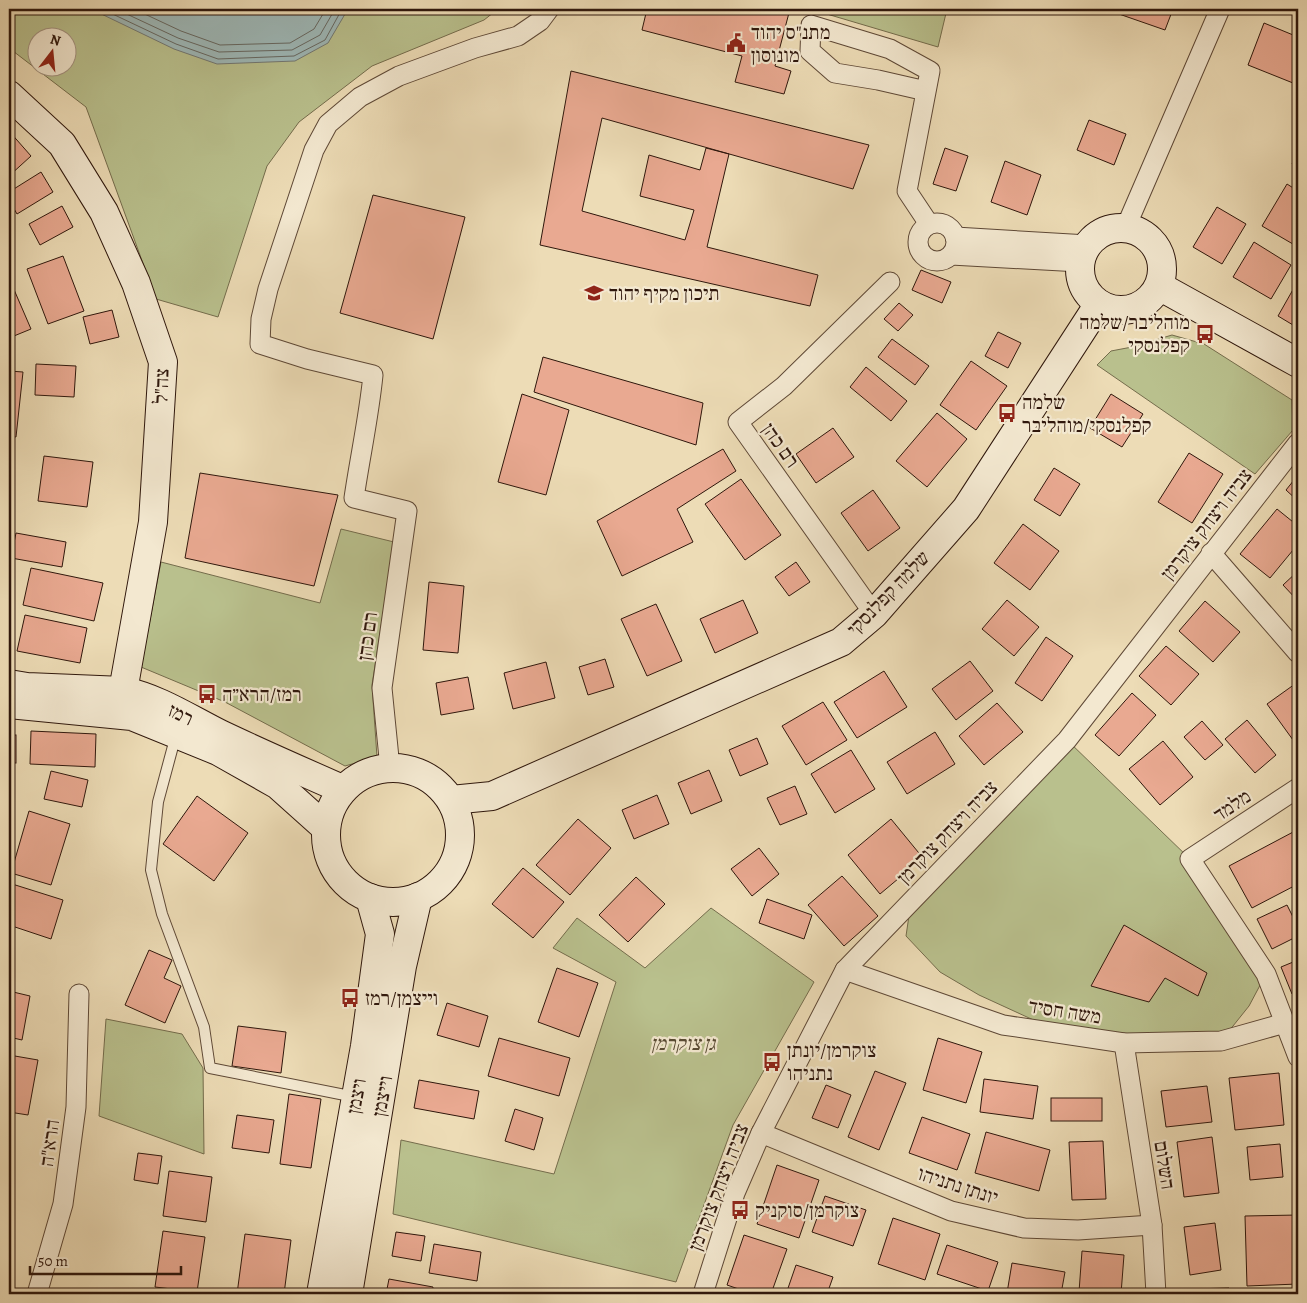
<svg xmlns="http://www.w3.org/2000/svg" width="1307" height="1303" viewBox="0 0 1307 1303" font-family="Alegreya,'Frank Ruhl Libre',serif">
<rect width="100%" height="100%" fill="#eddcb6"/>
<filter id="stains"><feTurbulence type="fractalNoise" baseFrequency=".004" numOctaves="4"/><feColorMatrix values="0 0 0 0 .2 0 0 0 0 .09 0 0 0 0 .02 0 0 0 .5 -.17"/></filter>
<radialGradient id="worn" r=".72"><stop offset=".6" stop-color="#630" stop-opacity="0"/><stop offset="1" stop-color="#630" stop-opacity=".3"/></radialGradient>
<!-- green -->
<g fill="#b9c08d" stroke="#746c4c" fill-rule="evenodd">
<path d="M9,9h489l-14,11 -112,46 -73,56 -32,44 -49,151 -62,-18 -70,-192 -77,-59zM38,38h30v30h-30z"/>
<polygon points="810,9 947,9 938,47"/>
<polygon points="1172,335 1204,344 1292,400 1293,430 1255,474 1097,365 1111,351 1132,347"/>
<polygon points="341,529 394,542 372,685 377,757 345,766 225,702 141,667 161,562 320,603"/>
<polygon points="1067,740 1190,859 1266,974 1249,1006 1221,1041 1064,1034 979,995 940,972 906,936 911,902"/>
<polygon points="711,908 814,982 733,1125 676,1282 393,1214 401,1140 554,1174 616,982 553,948 577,918 645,968"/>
<polygon points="106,1019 182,1034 203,1068 204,1154 99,1116"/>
</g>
<!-- water -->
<polygon fill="#9eb9b9" stroke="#727874" points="91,9 348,9 328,43 295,61 217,64 174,49"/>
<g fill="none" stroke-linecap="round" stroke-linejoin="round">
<!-- shore -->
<g stroke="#666862" stroke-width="1">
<polyline points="102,9 176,44 218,59 294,56 325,40 342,9"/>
<polyline points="116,9 178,38 219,52 292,50 320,35 335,9"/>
<polyline points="134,9 181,31 220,45 290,43 314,29 326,9"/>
</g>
</g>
<!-- building -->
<g fill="#e9a991" stroke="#2f170c">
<polygon points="647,9 790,9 775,66 791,71 784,94 735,82 742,56 642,30"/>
<polygon points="1121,9 1173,9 1165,30 1119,14"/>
<polygon points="1264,23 1298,37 1298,85 1248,65"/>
<polygon points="571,71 869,145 853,189 602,118 582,211 685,240 694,210 640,196 649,155 700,170 706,148 729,154 707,247 818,275 810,306 540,245"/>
<polygon points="1089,120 1126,134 1114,165 1077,150"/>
<polygon points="9,131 31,156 9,176"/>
<polygon points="945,148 968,156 956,191 933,184"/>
<polygon points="1298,154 1298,168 1292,164"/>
<polygon points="1005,161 1041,175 1027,215 991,202"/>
<polygon points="41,172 53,192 17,214 9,200 9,192"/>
<polygon points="1287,184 1298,191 1298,247 1262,226"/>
<polygon points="373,195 465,217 433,339 340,313"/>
<polygon points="62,206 73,227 40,245 29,224"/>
<polygon points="1217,207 1246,224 1222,264 1193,247"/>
<polygon points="1254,242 1291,265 1271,299 1233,277"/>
<polygon points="63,256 84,311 48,324 27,269"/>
<polygon points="921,270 951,282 942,303 912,290"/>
<polygon points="9,278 31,329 9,338"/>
<polygon points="1295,286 1298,288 1298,328 1278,316"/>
<polygon points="899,303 913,315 898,331 884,319"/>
<polygon points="112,310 119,337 90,344 83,317"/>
<polygon points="998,332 1021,343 1008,368 985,356"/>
<polygon points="892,339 929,366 915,385 878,357"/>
<polygon points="543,357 703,403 696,445 534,392"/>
<polygon points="971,361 1007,386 976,430 940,405"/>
<polygon points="36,364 76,366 74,397 35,395"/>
<polygon points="866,367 907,401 891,421 850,387"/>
<polygon points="9,371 23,372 16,437 9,436"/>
<polygon points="522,394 569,410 546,495 498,482"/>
<polygon points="1111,394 1143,414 1122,447 1090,428"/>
<polygon points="937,413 967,439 927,487 896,461"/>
<polygon points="833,428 854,457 816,483 796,454"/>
<polygon points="723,449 736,471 677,509 693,542 622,576 597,521"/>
<polygon points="1189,453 1223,474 1192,523 1158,502"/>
<polygon points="44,456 93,462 87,507 38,501"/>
<polygon points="1054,468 1080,484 1060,516 1034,500"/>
<polygon points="200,473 338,495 314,586 185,558"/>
<polygon points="1298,475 1298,501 1286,490"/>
<polygon points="741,479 781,535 745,560 705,504"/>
<polygon points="873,490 900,528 868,551 841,513"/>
<polygon points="1277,509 1298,526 1298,544 1270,578 1240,554"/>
<polygon points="1023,524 1059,551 1030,590 994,563"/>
<polygon points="16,533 66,542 62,567 11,558"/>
<polygon points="796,562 810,582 789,596 775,577"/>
<polygon points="31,568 103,583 94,621 23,605"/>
<polygon points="1298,571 1298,601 1283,585"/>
<polygon points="429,582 464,586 458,653 423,650"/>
<polygon points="743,600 758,633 715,653 700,619"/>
<polygon points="1007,600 1039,627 1014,656 982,629"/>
<polygon points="1205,601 1240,632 1213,662 1179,631"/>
<polygon points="656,604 682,661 647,676 621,619"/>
<polygon points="25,615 87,628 80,663 17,651"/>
<polygon points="1046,637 1073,656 1042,701 1015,683"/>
<polygon points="1166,646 1199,674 1171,705 1139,676"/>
<polygon points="605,659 614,687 588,695 579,667"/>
<polygon points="970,661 993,691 956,720 932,689"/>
<polygon points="546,662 555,698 513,709 504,673"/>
<polygon points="884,671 907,707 857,738 834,702"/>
<polygon points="468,677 474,709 441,715 436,683"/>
<polygon points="1295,684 1298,688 1298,736 1293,740 1267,704"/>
<polygon points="1132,693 1156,715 1119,756 1095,735"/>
<polygon points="823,702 847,740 806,765 782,726"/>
<polygon points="997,703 1023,732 984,765 959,736"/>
<polygon points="1247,720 1276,755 1255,773 1225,739"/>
<polygon points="1202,721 1223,745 1205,760 1184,737"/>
<polygon points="31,731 96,734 95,767 30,764"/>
<polygon points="935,732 955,764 907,794 887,762"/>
<rect x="9" y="735" width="7" height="28"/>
<polygon points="757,738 768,764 740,776 729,750"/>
<polygon points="1163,741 1193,777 1160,805 1129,769"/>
<polygon points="851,750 875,789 835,813 811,774"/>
<polygon points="709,770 722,801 691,814 678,783"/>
<polygon points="51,771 88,780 82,807 44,799"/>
<polygon points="795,786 807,814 780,825 767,798"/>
<polygon points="657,795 669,824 634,839 622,810"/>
<polygon points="197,796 248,833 214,881 163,844"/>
<polygon points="29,811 70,824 51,885 11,873"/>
<polygon points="578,819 611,848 570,895 536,865"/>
<polygon points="891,819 923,858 880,894 848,855"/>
<polygon points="1295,831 1298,836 1298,884 1252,908 1229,866"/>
<polygon points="759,848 779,874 752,896 731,869"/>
<polygon points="523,868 564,902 533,938 492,904"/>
<polygon points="842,876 878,916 844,946 808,905"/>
<polygon points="636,877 665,904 628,942 599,915"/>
<polygon points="9,883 63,900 51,939 9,925"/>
<polygon points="767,899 812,915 804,939 759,923"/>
<polygon points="1287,905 1298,927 1298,936 1272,949 1257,919"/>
<polygon points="1124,925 1207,973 1198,996 1165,978 1149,1002 1091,986"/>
<polygon points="149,950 172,960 164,978 181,986 165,1023 125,1005"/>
<polygon points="1298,960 1298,991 1292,994 1281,967"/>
<polygon points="557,968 598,983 579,1037 538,1022"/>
<polygon points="9,991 30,996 22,1040 9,1037"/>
<polygon points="447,1003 488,1016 479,1047 437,1035"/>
<polygon points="238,1026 286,1032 281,1073 232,1066"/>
<polygon points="499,1038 570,1058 559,1096 488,1076"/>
<polygon points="938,1038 982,1052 966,1103 923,1090"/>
<polygon points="9,1055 38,1060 28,1115 9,1112"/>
<polygon points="875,1071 906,1083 879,1150 848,1137"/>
<polygon points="1279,1073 1284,1125 1235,1130 1229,1078"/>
<polygon points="984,1079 1038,1086 1033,1119 980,1112"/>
<polygon points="419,1080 479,1091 474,1119 414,1108"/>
<polygon points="826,1085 851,1095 838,1128 812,1118"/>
<polygon points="1207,1086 1212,1122 1166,1127 1161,1091"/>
<polygon points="289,1094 321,1099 311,1168 280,1164"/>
<rect x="1051" y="1098" width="51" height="23"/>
<polygon points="515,1109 543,1118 534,1150 505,1141"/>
<polygon points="237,1115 274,1120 269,1153 232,1148"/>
<polygon points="922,1117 970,1134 957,1170 909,1153"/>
<polygon points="986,1132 1050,1150 1039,1191 975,1173"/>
<polygon points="1212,1137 1219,1193 1184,1197 1177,1142"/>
<polygon points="1103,1141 1106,1199 1072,1200 1069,1142"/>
<polygon points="1280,1144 1283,1177 1250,1180 1247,1147"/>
<polygon points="138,1153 162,1156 158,1184 134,1180"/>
<polygon points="777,1165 819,1180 799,1238 757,1224"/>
<polygon points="169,1171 212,1177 206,1222 163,1216"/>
<polygon points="825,1196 866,1210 853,1246 812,1232"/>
<polygon points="1298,1215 1298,1284 1247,1286 1245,1216"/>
<polygon points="893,1218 940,1234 925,1280 878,1264"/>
<polygon points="1215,1223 1221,1270 1190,1275 1184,1227"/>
<polygon points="163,1231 205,1237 197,1292 155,1287"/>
<polygon points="396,1232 425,1236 421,1261 392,1256"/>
<polygon points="245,1234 291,1240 284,1294 237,1294"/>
<polygon points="744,1235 787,1249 771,1294 753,1294 727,1285"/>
<polygon points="434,1244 481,1252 477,1281 429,1273"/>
<polygon points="947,1245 998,1262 988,1291 937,1274"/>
<polygon points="1082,1251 1124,1255 1121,1294 1079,1292"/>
<polygon points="1012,1263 1065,1272 1061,1294 1007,1293"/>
<polygon points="796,1265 833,1277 827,1294 786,1294"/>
<polygon points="389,1279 433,1287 432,1294 386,1294"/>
<polygon points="1229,1288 1229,1294 1191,1294 1191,1289"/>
</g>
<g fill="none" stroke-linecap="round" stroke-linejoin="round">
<!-- lane casing -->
<g stroke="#5e4836" stroke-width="12">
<polyline id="lane" points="176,735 158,802 151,870 162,914 204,1027 210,1068 355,1097"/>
</g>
<!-- street casing -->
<g stroke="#5e4836" stroke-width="21">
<g id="street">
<polyline points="926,91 878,80 835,73 810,51 811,25 890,49 930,71 907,191 929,224"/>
<circle cx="937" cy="242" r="19"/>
<polyline points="1125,229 1220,9"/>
<polyline points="955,237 1088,245"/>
<polyline points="951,255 1080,262"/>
<polyline points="1211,553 1298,653"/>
<polyline points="874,614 738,422 784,386 890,282"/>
<path d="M390,768l-8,-80 25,-177 -53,-13c6,-41 15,-82 19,-123l-66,-16 -47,-15 1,-25 7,-30 46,-139 14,-26 32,-27 39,-21 76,-28 43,-12 22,-15 9,-12"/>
<polyline points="1298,788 1190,859 1266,974 1298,1057"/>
<polyline points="845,970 1003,1025 1124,1043 1221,1041 1285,1023"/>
<polyline points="1124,1043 1152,1225 1156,1294"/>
<polyline points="761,1133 951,1211 1024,1228 1078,1230 1152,1225"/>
<polyline points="37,1294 63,1204 76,1107 79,994"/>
<polyline points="703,1294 735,1193 761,1133 845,970 1067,740 1298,443"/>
</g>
</g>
<!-- secondary casing -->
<g stroke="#2f170c" stroke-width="30">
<g id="secondary">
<polyline points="9,95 62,144 104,212 136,283 163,362 153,522 123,691"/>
<circle cx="1121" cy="269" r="41"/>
<polyline points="1159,286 1298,363"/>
<path d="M9,684l18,3 96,4c35,7 65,27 97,43 40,19 81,37 122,55"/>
<polyline points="9,704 132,716 218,751 278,785 326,828"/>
<circle cx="393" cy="835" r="67"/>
<polyline points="451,800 492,796 841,642 874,614 966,509 1099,304"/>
<polyline points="321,1294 365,1046 380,934 370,898"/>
<polyline points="348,1294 402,966 418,897"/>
</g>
</g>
<!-- lane -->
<use href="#lane" stroke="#f3e8d0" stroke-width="10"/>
<!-- street -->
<use href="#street" stroke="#f3e8d0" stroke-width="19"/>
<!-- secondary -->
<use href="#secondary" stroke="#f3e8d0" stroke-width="28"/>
</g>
<!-- icons -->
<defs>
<g id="civic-bare" transform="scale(1.5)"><path d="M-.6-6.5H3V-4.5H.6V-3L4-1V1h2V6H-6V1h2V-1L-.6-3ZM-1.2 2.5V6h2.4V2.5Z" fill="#8f2418" stroke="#f3e8d0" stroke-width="2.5" paint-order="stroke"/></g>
<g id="school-bare" transform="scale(1.5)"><path d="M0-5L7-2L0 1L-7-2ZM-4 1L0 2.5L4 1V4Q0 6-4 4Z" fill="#8f2418" stroke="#f3e8d0" stroke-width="2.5" paint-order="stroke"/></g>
<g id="bus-bare" transform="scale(1.5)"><path d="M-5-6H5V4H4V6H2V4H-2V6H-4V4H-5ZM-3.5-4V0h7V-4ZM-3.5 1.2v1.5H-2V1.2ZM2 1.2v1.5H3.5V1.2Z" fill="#8f2418" stroke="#f3e8d0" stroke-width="2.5" paint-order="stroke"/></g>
</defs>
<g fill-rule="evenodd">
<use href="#civic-bare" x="736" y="43"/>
<use href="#school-bare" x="594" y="293"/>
<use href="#bus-bare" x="1205" y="334"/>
<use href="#bus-bare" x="1007" y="413"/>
<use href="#bus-bare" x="207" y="694"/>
<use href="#bus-bare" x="350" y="998"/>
<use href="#bus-bare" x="772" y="1062"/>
<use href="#bus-bare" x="740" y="1210"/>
</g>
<g text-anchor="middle" stroke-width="4.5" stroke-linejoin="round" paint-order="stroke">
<!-- poi labels -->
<g font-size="20" fill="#2f170c" stroke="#f3e8d0" text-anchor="start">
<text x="751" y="39">מתנ"ס יהוד<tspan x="751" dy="23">מונוסון</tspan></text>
<text x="609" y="300">תיכון מקיף יהוד</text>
<text x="1190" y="329" text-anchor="end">מוהליבר/שלמה<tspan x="1190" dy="23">קפלנסקי</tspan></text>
<text x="1022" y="409">שלמה<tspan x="1022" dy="23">קפלנסקי/מוהליבר</tspan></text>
<text x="222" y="701">רמז/הרא״ה</text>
<text x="365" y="1005">וייצמן/רמז</text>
<text x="787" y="1057">צוקרמן/יונתן<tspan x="787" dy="23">נתניהו</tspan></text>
<text x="755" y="1217">צוקרמן/סוקניק</text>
</g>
<!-- street labels -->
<g font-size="20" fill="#2f170c" stroke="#f3e8d0">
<text transform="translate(161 386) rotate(-88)" y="7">צה"ל</text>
<text transform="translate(781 445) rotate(55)" y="7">רם כהן</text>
<text transform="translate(1206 524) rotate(-52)" y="7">צביה ויצחק צוקרמן</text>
<text transform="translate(888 593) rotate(-46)" y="7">שלמה קפלנסקי</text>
<text transform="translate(367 636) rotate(-82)" y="7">רם כהן</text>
<text transform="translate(181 714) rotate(26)" y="7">רמז</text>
<text transform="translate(1232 805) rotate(-34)" y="7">מלמד</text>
<text transform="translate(947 832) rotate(-46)" y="7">צביה ויצחק צוקרמן</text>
<text transform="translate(1065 1011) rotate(9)" y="7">משה חסיד</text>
<text transform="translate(356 1096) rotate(-80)" y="7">ויצמן</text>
<text transform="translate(382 1096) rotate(-80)" y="7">וייצמן</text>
<text transform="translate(49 1143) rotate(-82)" y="7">הרא"ה</text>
<text transform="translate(1165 1165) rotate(81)" y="7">השלום</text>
<text transform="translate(958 1185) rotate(18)" y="7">יונתן נתניהו</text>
<text transform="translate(718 1187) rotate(-69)" y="7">צביה ויצחק צוקרמן</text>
</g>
<!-- park labels -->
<g font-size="20" font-style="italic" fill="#584a33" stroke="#f3e8d0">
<text x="683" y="1050">גן צוקרמן</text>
</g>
</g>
<!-- margin -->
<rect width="1307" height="1303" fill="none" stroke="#eddcb6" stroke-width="30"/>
<rect x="10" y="10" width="1287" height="1283" fill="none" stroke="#2f170c" stroke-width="2.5"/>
<rect x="15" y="15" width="1277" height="1273" fill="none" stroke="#2f170c"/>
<!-- north arrow -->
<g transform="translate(52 52) rotate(16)"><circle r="24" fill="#f3e8d0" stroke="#a59482"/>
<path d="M0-4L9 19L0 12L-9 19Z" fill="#8f2418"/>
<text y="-8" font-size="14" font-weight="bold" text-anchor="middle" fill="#2f170c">N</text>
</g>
<!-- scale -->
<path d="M30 1266v8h151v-8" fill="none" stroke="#2f170c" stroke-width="2.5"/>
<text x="38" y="1266" font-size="15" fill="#2f170c" stroke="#f3e8d0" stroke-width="4" paint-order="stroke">50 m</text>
<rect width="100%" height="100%" filter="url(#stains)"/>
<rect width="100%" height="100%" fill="url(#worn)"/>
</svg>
